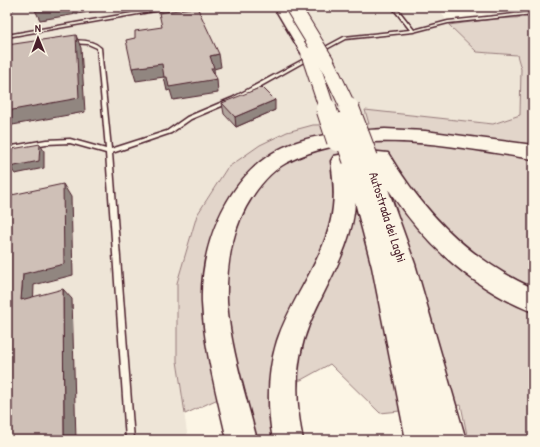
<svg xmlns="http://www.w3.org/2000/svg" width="540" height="447" viewBox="0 0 540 447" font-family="'Patrick Hand',sans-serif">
<rect width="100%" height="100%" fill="#fcf5e5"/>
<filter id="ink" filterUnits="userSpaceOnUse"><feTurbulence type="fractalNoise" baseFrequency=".025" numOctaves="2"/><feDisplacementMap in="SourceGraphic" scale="8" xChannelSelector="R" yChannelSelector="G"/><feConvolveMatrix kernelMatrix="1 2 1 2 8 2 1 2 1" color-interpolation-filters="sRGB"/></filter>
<g filter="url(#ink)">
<!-- built -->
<polygon fill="#eee5d7" points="13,7 439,8 449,25 477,52 517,55 521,69 520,115 493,124 365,110 370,124 313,125 227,168 197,215 177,283 177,361 188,440 7,440 7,10"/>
<!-- green -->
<polygon fill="#e2d5ca" stroke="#967a7a" points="533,17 533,440 468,440 461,405 380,413 330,364 301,380 270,382 273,440 258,440 242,388 185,414 177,361 177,283 197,215 227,168 260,145 287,132 313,125 369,124 365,110 493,124 520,115 521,69 517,55 477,52 449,25 493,19"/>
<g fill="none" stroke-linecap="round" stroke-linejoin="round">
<!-- service casing -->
<g stroke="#4a1f2b" stroke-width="3">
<g id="service">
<polygon points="166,7 174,7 172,8 7,37 7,35"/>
<polygon points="392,7 396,7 414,30 448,21 533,12 533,14 448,23 413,32 345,39 321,52 318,51 344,37 410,30"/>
<path d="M70,41c10,-1 23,-1 31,7l10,101 56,-18 20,-14 45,-19 76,-41 3,1 -75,42 -45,19 -20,14 -59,20 22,287h-8l-20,-287 -36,-10 -24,1 -39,7v-4l39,-7 24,-1 36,10 -9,-101 -9,-4 -17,-1 -2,-1z"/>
</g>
</g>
<!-- minor casing -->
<g stroke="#4a1f2b" stroke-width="3">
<polygon id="minor" points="7,7 16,7 7,11"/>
</g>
<!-- motorway casing -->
<g stroke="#4a1f2b" stroke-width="3">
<g id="motorway">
<polygon points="274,7 288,7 317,55 314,58 304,58"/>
<path d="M385,129l40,2 108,14v14c-77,-12 -175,-34 -247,4 -17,9 -31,28 -40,44 -15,28 -20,63 -19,94 3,47 19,94 30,139h-30c-10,-45 -23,-91 -25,-137 -2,-55 22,-118 69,-149 31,-20 78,-23 114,-25z"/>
<path d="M368,151l20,2c35,59 82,107 145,135v24c-62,-24 -109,-69 -145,-123l27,75 51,176h-60l-34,-173 -17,-65c-2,45 -30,83 -46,123 -15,37 -14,77 -6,115h-30c-6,-33 -6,-67 4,-99 15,-46 51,-85 56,-134 2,-16 0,-31 -2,-46l3,-5c8,-2 18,-3 26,-1z"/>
</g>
</g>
<!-- service -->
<use href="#service" fill="#fcf5e5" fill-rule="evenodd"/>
<!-- minor -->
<use href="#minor" fill="#fcf5e5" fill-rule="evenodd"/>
<!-- motorway -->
<use href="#motorway" fill="#fcf5e5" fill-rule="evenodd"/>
<!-- motorway-bridge-far1 casing -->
<g stroke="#4a1f2b" stroke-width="17" stroke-linecap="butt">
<g id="motorway-bridge-far1">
<polyline points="293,7 326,61 349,109"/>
<polyline points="309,55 327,109"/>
</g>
</g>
<!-- motorway-bridge casing -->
<g stroke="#4a1f2b" stroke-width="22" stroke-linecap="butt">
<g id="motorway-bridge">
<polyline points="326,108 337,141"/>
<polyline points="349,108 368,158"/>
<polyline points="340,123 353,160"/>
</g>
</g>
<!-- motorway-bridge-far1 -->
<use href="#motorway-bridge-far1" stroke="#fcf5e5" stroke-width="15"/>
<!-- motorway-bridge -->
<use href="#motorway-bridge" stroke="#fcf5e5" stroke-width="20"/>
</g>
<!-- wall -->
<polygon fill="#b2a59d" stroke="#4a1f2b" points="222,103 275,110 236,127 224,114"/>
<!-- shaded-wall -->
<g fill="#918680" stroke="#4a1f2b">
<polygon points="52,7 120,7 40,20 35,10"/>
<polygon points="76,35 81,48 85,112 7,126 7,111"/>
<polygon points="219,54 221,67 214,69 215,79 217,79 218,93 173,100 170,90 167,91 164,77 136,81 132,68 210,56"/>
<polygon points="275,100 275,110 236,127 235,117"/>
<polygon points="40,144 44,151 44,168 15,174 10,167"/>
<polygon points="63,184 71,197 73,275 34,285 33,310 21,300 23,274"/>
<polygon points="63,289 72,299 76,440 64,440"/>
</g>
<!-- building -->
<g fill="#cfc0b7" stroke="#4a1f2b">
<polygon points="35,7 52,7 35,10"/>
<polygon points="197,7 219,54 210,56 214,68 211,68 217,79 169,87 167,77 164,77 162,64 132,68 126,40 135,38 135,31 162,27 159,13"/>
<polygon points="76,35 79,98 7,111 7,45"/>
<polygon points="262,87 275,100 235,117 222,103"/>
<polygon points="40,144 39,161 10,167 12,149"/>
<polygon points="63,184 64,264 23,274 21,300 63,289 64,440 7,440 7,196"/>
</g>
</g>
<g text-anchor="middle" stroke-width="3" stroke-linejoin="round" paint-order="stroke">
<!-- street labels -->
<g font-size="13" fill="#4a1f2b" stroke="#fcf5e5">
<text transform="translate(388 217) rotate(72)" y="5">Autostrada dei Laghi</text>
</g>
</g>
<!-- margin -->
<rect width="540" height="447" fill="none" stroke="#fcf5e5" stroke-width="24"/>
<rect x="12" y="12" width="516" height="423" fill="none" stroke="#4a1f2b" stroke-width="1.5" filter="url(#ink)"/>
<!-- north arrow -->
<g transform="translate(38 38) rotate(359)" stroke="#fcf5e5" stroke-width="3" paint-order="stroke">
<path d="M0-3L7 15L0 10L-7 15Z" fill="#4a1f2b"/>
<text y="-6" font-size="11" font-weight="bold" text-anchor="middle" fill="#4a1f2b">N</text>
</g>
</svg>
